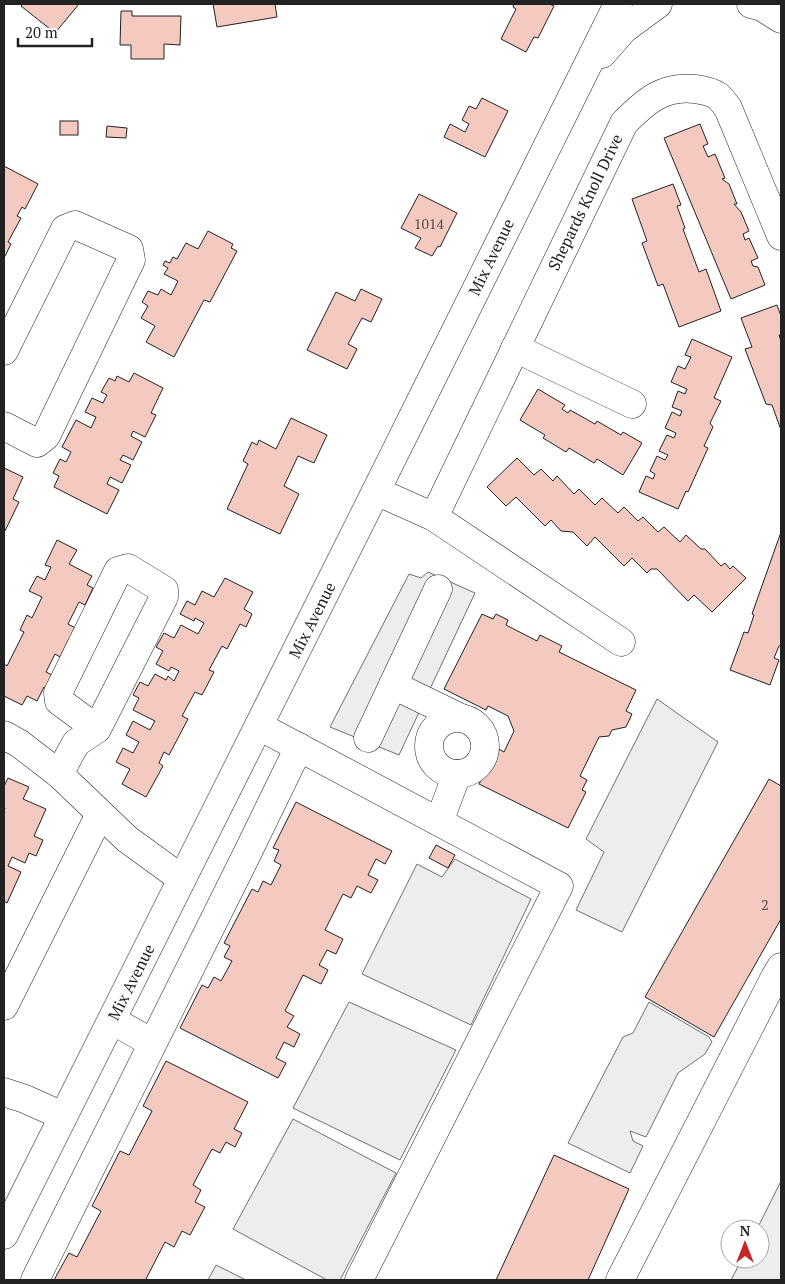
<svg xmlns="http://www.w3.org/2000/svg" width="785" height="1284" viewBox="0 0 785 1284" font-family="'PT Serif',serif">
<rect width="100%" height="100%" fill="#fff"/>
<!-- parking -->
<g fill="#ededed" stroke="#6f6f6f">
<polygon points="428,572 475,593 399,755 330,727 409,574 421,578"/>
<polygon points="657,699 718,742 622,932 576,910 604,852 586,839"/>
<polygon points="455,859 531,899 471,1025 362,974 417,864 442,877"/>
<polygon points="349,1002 456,1050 400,1160 293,1108"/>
<polygon points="649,1002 709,1037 712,1042 705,1054 678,1073 646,1137 630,1131 633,1141 643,1146 630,1173 568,1143 623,1037 633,1033"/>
<polygon points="293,1119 396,1173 340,1280 327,1280 233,1229"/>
<polygon points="781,1181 781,1280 731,1280 742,1259 760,1259 760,1229 757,1229"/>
<polygon points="216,1265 246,1280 208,1280"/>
</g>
<!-- building -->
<g fill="#f3c9c0" stroke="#222">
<polygon points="23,4 79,4 55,33 21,6"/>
<polygon points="213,4 275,4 277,17 217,27"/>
<polygon points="514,4 550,4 554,6 538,38 534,37 526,52 501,39 516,9 513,7"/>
<polygon points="121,11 132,11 132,16 181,16 180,45 164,44 164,59 131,59 131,45 120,45"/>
<polygon points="482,98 508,111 485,157 444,137 450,124 465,132 469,124 462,120 469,106 476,109"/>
<rect x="60" y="121" width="18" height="14"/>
<polygon points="700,124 708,144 703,146 708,157 715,154 725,178 722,179 729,184 737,204 734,204 741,212 749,231 743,234 745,240 749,238 758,258 751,261 753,266 758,267 765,285 731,299 664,138"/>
<polygon points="107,126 127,128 126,138 106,137"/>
<polygon points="4,166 38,184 25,209 22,207 17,216 21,218 8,242 11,244 4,258"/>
<polygon points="673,184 681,205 677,206 685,228 683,229 699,272 706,269 721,311 679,327 663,284 658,286 642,243 647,241 632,199"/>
<polygon points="419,194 457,213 440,247 438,246 432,256 415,248 421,238 401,228"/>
<polygon points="208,231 233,244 231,248 237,251 210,302 204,300 174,357 146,342 155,326 141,318 148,306 142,302 148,291 158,295 161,289 171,295 178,281 164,274 168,268 163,265 165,261 170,263 173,257 177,259 186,243 198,249"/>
<polygon points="361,289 382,299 371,322 362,318 348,344 357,349 347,369 307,350 336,292 355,301"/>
<polygon points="777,305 781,316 781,335 779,335 781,341 781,430 772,405 766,404 745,349 752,347 741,318"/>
<polygon points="692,339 732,357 714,398 721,401 710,423 713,427 704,446 708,448 688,492 686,491 678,509 639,492 646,476 653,479 655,474 650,471 657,456 665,460 668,455 659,451 667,435 674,438 676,433 665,428 672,412 680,416 682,411 672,407 678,391 685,394 687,389 671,382 678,366 685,369 691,357 685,355"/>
<polygon points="134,373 163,388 151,413 156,415 145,437 133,431 131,436 142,442 133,460 123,455 120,460 131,465 122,483 110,477 107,484 119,490 107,514 54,487 59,476 53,473 60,459 66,462 71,452 62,447 76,420 91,428 96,417 85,412 92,398 103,403 107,395 101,392 109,378 115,381 117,376 129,382"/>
<polygon points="538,389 565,405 562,409 568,413 570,410 595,424 597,421 621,435 623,432 642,443 623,475 597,459 594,463 569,448 566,452 543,438 545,435 520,420"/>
<polygon points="291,418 327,435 314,463 298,456 284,486 299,494 280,534 227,509 248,464 243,461 252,442 257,445 259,440 276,449"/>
<polygon points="517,458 534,475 541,469 553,481 557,476 574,494 579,489 595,505 602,498 618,513 624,507 638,521 643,517 658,532 664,527 680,542 686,535 701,549 705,549 721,566 725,563 730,569 733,566 746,578 712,612 694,595 688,601 657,569 651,569 647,573 632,558 624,566 595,537 587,546 573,532 561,531 551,520 545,526 516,497 506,506 487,487"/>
<polygon points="4,468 23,477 13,499 19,502 5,531 4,530"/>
<polygon points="781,532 781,645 779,646 774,658 779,660 770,685 730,670 744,632 748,633 754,615 752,614"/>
<polygon points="57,540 77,550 69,564 92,576 87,585 93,588 85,605 79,602 68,624 77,629 72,640 69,639 60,657 55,654 46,672 56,677 49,690 44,687 37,701 27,696 22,705 4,696 4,664 7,666 24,632 20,630 27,615 32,618 42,597 29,591 37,576 45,580 51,567 45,565"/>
<polygon points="225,578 253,592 244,609 252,614 246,627 240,624 227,649 222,646 209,670 214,672 202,695 195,692 182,716 188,719 169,755 164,752 159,763 163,766 146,797 122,784 130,769 116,762 123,748 133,753 139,742 126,735 133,721 150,730 155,721 133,710 139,698 133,695 140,682 148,686 155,674 166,680 168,676 174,681 179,671 171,667 169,671 156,664 163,651 156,647 164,633 174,638 181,625 198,634 204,623 195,618 194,621 180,614 187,601 195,605 202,591 214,597"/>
<polygon points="482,614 493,619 496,614 508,620 506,625 537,641 540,635 562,646 559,652 636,690 626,711 632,714 626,727 612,730 609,736 599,737 580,776 587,780 582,790 586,792 568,828 479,784 497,748 504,752 514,731 508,716 488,706 486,710 444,689"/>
<polygon points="8,778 29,787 23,799 46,809 34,836 43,840 36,856 29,853 25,863 12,857 8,866 21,872 7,903 4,901 4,811 5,808 4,807 4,786"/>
<polygon points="769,779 781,786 781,919 714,1037 645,997"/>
<polygon points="296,802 392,851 385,864 376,859 368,875 378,880 371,893 357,886 351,898 343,894 325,930 343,939 336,954 327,950 319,965 328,970 321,984 303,975 285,1011 294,1016 287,1027 300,1034 294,1047 284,1042 276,1058 286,1063 278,1078 180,1028 202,985 208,988 214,977 221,981 232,961 224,957 230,946 224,943 252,889 258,892 263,881 271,885 281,865 274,861 279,850 273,848"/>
<polygon points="436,845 455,855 448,868 429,858"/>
<polygon points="166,1061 248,1102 234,1129 242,1133 235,1147 226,1142 220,1153 212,1149 193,1185 201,1190 195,1202 205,1207 190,1235 182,1231 174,1247 165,1242 146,1279 149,1280 54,1280 69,1253 77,1257 101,1211 92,1206 120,1151 129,1155 152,1111 143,1106"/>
<polygon points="554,1155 629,1189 588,1280 496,1280"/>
</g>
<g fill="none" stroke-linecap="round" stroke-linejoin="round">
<!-- minor casing -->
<g stroke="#222" stroke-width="29">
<g id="minor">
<polyline points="751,4 762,7 781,19"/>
<polyline points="602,54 624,29 658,4"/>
<polyline points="515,348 632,404"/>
<polyline points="4,351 65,229 75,225 129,249 131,260 46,436 37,443 4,426"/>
<path d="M376,491l58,26 190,-394c21,-21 39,-38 71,-34 7,1 17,3 23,7 3,3 7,8 10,12l53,128"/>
<polyline points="434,517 621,642"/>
<polyline points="393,685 438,589"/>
<circle cx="457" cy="746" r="28"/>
<polyline points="259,726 559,886 359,1280"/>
<polyline points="4,735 20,744 59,774 127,839 182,879"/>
<polyline points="368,738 393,685 461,718"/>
<polyline points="59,774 76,743 97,729 164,597 164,590 128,568 118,571 58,693 59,701 97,729"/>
<polyline points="439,822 457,774"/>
<polyline points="4,1006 100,814"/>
<polyline points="112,1020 152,1043"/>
<polyline points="4,1092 25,1099 63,1116"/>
<polyline points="4,1235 376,491 618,4"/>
<polyline points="35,1280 245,858 299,747"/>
<polyline points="620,1280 775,977 781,967"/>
</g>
</g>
<!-- minor -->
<use href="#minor" stroke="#fff" stroke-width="28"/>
</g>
<g text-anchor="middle" stroke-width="4" stroke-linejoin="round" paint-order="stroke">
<!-- number labels -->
<g font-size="14" fill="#564c4a">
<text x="429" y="229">1014</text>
<text x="765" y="910">2</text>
</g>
<!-- street labels -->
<g font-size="16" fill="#222" stroke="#fff">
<text transform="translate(585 202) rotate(-64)" y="6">Shepards Knoll Drive</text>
<text transform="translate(491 257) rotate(-64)" y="6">Mix Avenue</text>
<text transform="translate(312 620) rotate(-63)" y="6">Mix Avenue</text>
<text transform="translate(131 982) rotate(-63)" y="6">Mix Avenue</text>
</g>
</g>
<!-- border -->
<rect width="785" height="1284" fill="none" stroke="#222222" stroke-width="10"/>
<!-- north arrow -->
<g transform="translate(745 1244)"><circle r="24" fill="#ffffff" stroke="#a7a7a7"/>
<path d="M0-4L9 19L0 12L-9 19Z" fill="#c62828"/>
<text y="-8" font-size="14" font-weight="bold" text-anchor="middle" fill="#222222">N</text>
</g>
<!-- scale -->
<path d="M18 38v8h74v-8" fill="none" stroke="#222222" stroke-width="2.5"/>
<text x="25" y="38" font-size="15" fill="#222222" stroke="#ffffff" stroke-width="4" paint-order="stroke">20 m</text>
</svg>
